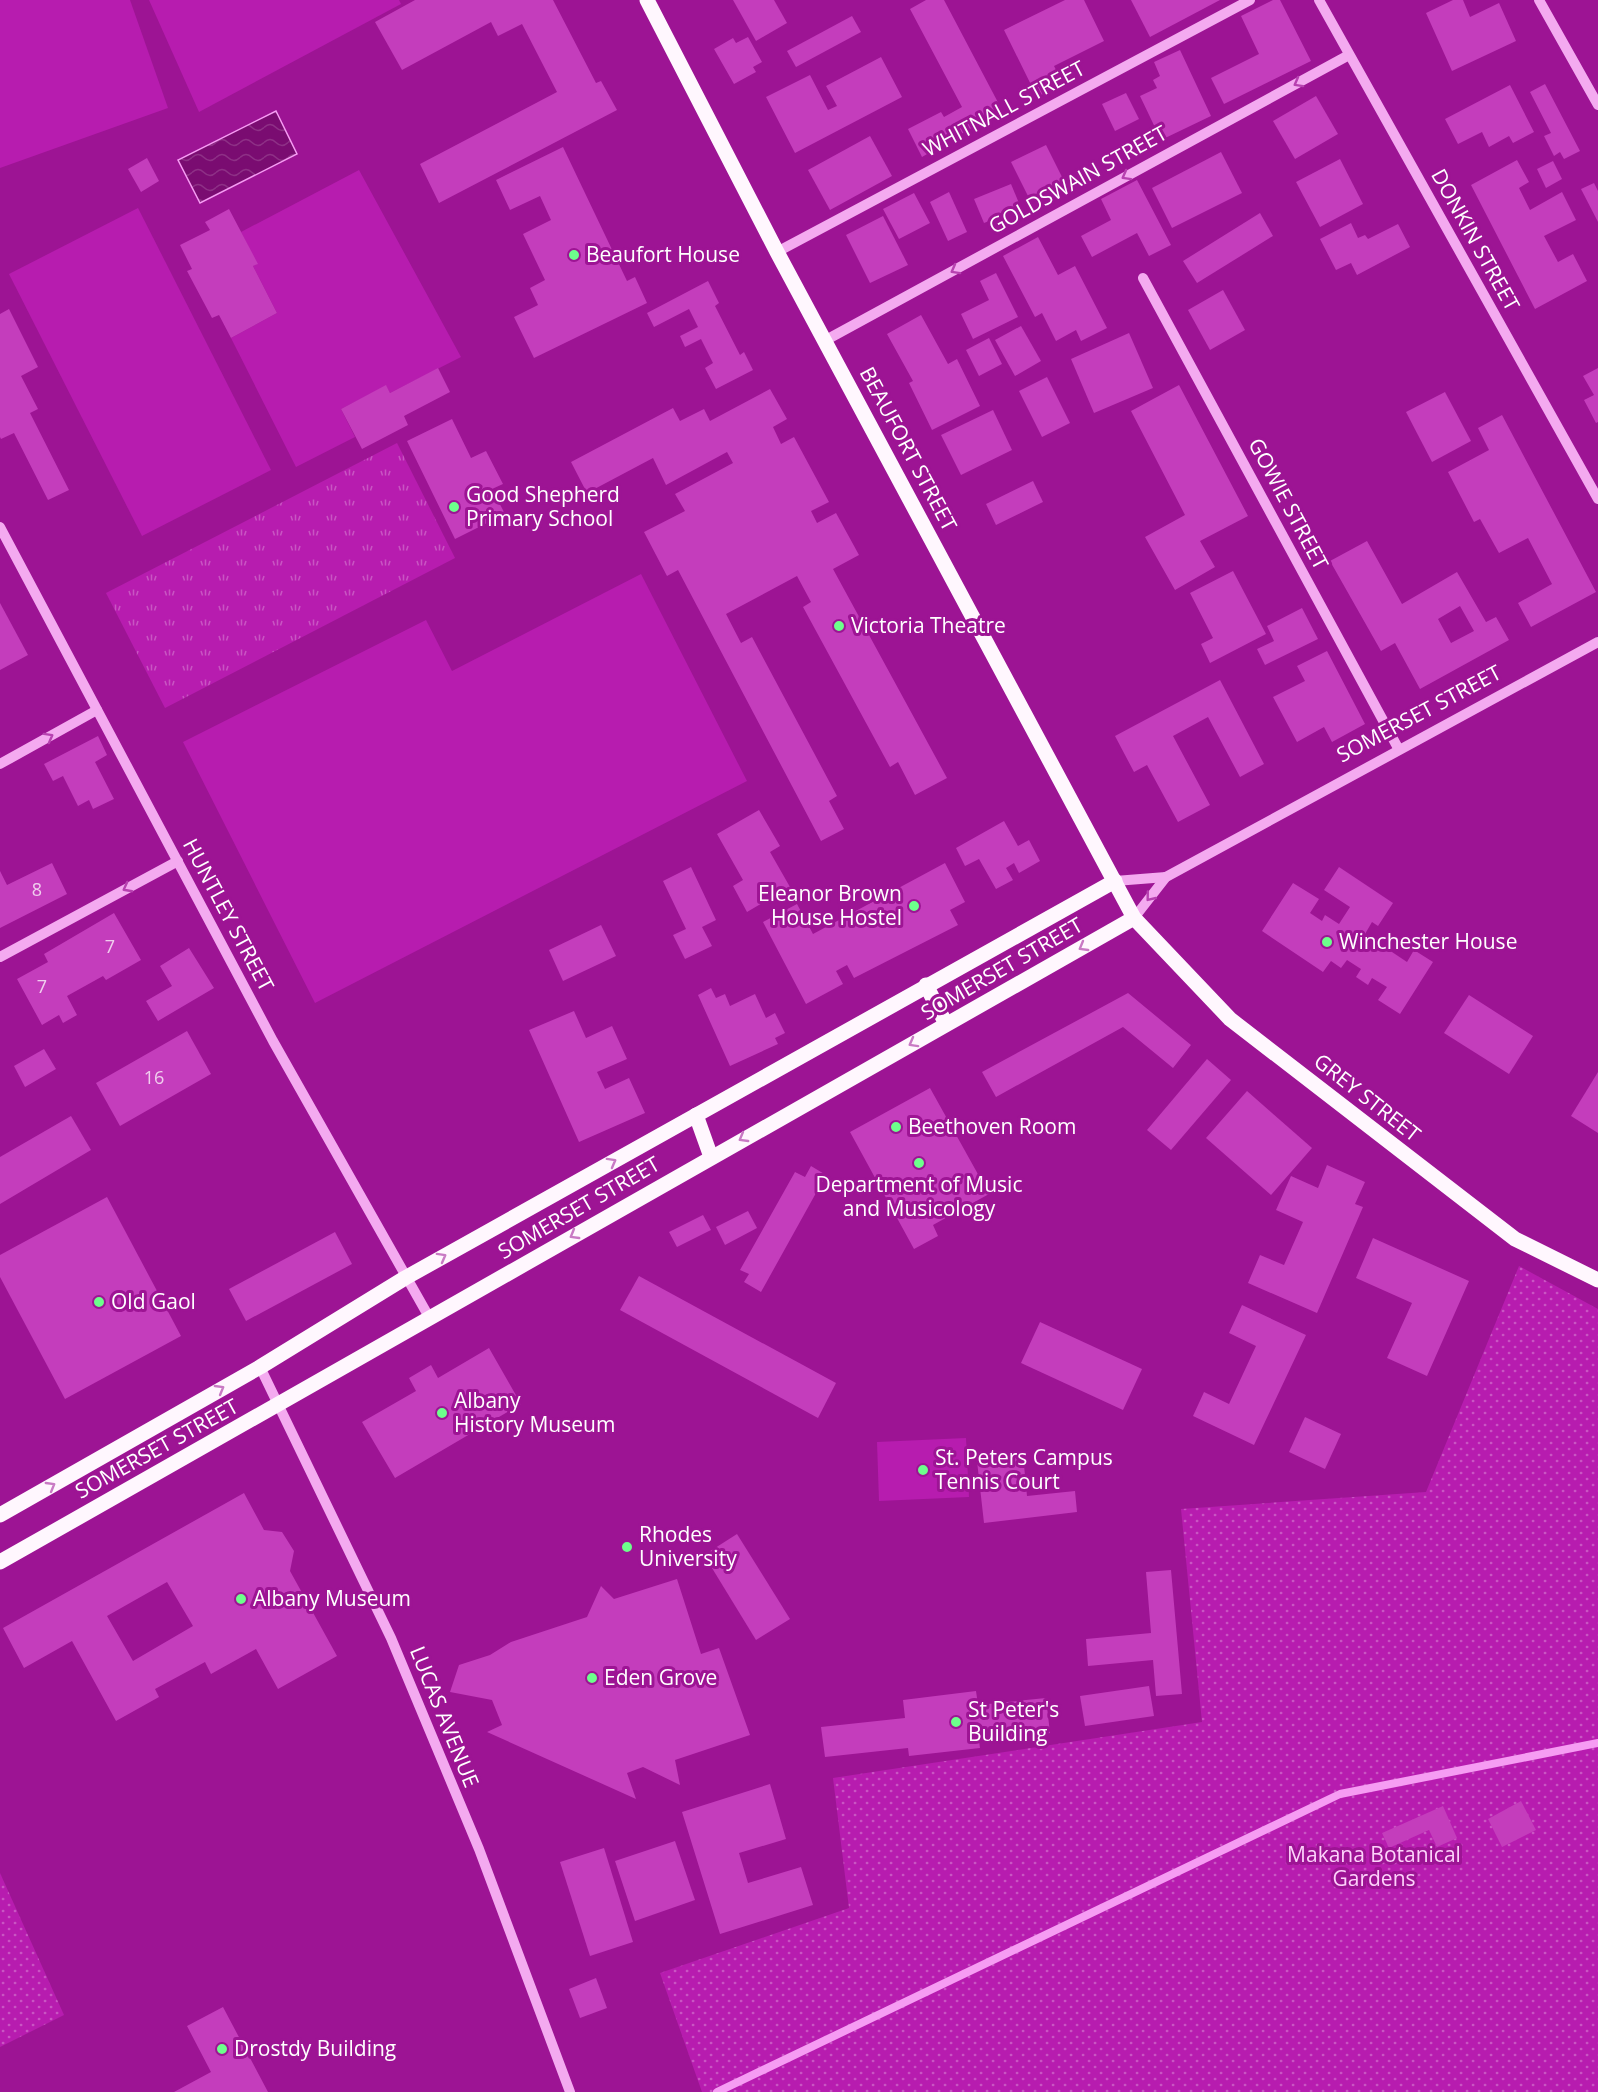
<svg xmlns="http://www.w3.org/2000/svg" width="1598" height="2092" viewBox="0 0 1598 2092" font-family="'Open Sans',sans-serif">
<defs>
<pattern id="grass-tufts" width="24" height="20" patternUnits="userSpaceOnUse" patternTransform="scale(1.5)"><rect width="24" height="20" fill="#b71caf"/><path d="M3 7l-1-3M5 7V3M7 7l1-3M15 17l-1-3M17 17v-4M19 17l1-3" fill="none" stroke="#c955c3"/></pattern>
<pattern id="park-dots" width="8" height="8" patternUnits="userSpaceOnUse" patternTransform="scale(1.5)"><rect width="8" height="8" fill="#b71caf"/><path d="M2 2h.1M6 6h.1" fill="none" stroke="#c955c3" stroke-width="1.8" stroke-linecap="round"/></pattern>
<pattern id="water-waves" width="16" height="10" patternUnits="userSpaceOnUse" patternTransform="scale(1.5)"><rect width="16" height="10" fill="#7a0c71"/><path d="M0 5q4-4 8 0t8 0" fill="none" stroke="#8e3086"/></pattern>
</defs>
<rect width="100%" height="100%" fill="#9d1494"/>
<!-- grass -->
<polygon fill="url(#grass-tufts)" points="397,443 455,558 165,708 106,593"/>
<!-- park -->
<g fill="url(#park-dots)">
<polygon points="1519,1266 1598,1309 1598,2092 702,2092 660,1973 849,1908 833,1778 1202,1722 1181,1509 1426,1492"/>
<polygon points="0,1873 64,2015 0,2047"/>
</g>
<!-- garden -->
<g fill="#b71caf">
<polygon points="0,0 130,0 168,108 0,168"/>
<polygon points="149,0 399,0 401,4 199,112"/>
<polygon points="359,170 461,357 390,393 386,386 341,409 355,437 296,467 231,338 277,313 253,266 257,264 241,232"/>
<polygon points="138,208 271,470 142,536 9,274"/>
<polygon points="641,574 747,781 315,1003 183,742 426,620 452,671"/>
<polygon points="966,1438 969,1497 879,1501 877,1442"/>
</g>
<!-- water -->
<polygon fill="url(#water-waves)" stroke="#f69cf3" stroke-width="1.5" points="276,111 297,154 200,203 178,160"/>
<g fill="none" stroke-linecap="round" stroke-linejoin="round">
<!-- stream -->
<polyline stroke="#f69cf3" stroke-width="8" points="717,2092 1340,1794 1598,1743"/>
</g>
<!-- building -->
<g fill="#c43dbc" fill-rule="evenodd">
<polygon points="415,0 553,0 596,83 601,81 617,110 439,203 420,164 557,92 522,24 498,36 491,22 402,70 375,22"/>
<polygon points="733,0 774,0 787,23 756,41"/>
<polygon points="926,0 944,0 1002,110 922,157 908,129 941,112 944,117 962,107 910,9"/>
<polygon points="1065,0 1084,0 1104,41 1054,66 1063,84 1037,97 1004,30"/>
<polygon points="1131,0 1220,0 1150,37"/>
<polygon points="1273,0 1280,0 1311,61 1224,104 1211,78 1259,54 1241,16"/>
<polygon points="1453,0 1463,0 1470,17 1499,3 1516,41 1452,71 1426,13"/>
<polygon points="852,16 861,32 796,67 787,51"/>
<polygon points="748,37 762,62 753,67 756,72 734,84 714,49 733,38 736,43"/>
<polygon points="1180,50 1211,116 1161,140 1140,96 1157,88 1153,80 1160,76 1154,62"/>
<polygon points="881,57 902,97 795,153 766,97 810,75 828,110 837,106 826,86"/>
<polygon points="1545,84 1580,151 1564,159 1560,152 1554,156 1544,136 1551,133 1530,92"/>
<polygon points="1510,85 1534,132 1513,143 1509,136 1489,147 1482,132 1458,144 1445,119"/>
<polygon points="1126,93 1139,119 1115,131 1102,104"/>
<polygon points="1316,96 1338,134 1295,159 1273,121"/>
<polygon points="870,136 892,176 830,210 808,170"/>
<polygon points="1046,145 1065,183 1030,200 1011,162"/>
<polygon points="563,147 627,281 635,277 647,303 534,358 514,317 538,305 530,288 545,280 523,234 551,220 540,196 510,210 496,180"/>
<polygon points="1221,152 1242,193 1172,228 1152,188"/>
<polygon points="147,158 159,181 141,192 128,169"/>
<polygon points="1340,159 1363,204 1320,227 1296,182"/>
<polygon points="1517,160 1529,182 1519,188 1530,210 1562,192 1576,220 1544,236 1558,262 1573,254 1587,281 1535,309 1471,185"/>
<polygon points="1553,161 1562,179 1546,188 1537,169"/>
<polygon points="1137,180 1171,245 1149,256 1137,233 1092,257 1081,236 1111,220 1101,199"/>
<polygon points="1594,183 1598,191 1598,222 1581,189"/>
<polygon points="1011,184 1021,208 984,223 974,199"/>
<polygon points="949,192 967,232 948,241 930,202"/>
<polygon points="914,193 930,223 899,239 883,209"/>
<polygon points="229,209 258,264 253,266 277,313 231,338 219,315 212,318 187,271 192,269 180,245 210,230 205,222"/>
<polygon points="1260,213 1273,236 1197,283 1183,261"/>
<polygon points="883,216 908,265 870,283 846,235"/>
<polygon points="1351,223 1358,238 1365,235 1368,239 1398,224 1410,247 1357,275 1351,263 1336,270 1320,239"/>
<polygon points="1038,237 1058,275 1075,266 1107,328 1081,341 1076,330 1056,341 1042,313 1035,317 1003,256"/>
<polygon points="996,273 1018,317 973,339 961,314 989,300 980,281"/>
<polygon points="708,281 719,303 715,306 740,355 744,352 753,370 716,389 705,368 713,363 701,339 685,347 680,336 698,327 689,309 654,327 647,313"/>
<polygon points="1223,290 1245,330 1210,350 1188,310"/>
<polygon points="9,309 38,367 21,376 38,409 30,413 69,490 48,500 14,433 1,439 0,437 0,314"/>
<polygon points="921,315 948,364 957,359 980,406 932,430 909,383 913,381 887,334"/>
<polygon points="1021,326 1041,361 1015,376 995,340"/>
<polygon points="1129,333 1153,388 1094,413 1071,359"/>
<polygon points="989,338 1002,364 979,376 966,350"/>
<polygon points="438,368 450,392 404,416 408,425 362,449 341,409 386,385 390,393"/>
<polygon points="1598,368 1598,422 1596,423 1584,400 1594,395 1583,376"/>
<polygon points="1047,377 1070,423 1042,437 1019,391"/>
<polygon points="1179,385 1248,516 1200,541 1215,567 1175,590 1145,537 1185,515 1131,411"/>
<polygon points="770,389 787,419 773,427 781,444 794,437 829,502 811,511 817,523 836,513 859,555 833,569 947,778 915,795 898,762 890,767 803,607 811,602 797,576 726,614 741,643 752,637 837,796 829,801 844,829 821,841 678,570 667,576 644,532 685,511 675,494 733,463 727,452 666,485 653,458 587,493 571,462 673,408 680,421 704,409 710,421"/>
<polygon points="1445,392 1471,441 1432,462 1406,412"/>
<polygon points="993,410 1012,450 961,475 941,435"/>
<polygon points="1502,415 1596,592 1531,627 1518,603 1552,584 1528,538 1499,553 1480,519 1474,522 1448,472 1489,450 1478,428"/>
<polygon points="452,419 471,458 486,451 503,484 492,489 505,514 455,539 407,441"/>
<polygon points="1033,481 1043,502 996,525 986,504"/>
<path d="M1367,541l35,63 55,-32 29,50 10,-5 13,23 -89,49 -25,-46 -14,8 -51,-90zM1460,606l14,25 -23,12 -13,-24z"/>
<polygon points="1233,571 1266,634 1210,663 1201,644 1213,638 1190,593"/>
<polygon points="0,603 28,655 0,670"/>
<polygon points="1302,608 1318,639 1265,665 1257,649 1274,641 1267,626"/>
<polygon points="1327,651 1365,724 1332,742 1324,727 1297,742 1273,697 1305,681 1297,666"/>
<polygon points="1220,680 1264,764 1240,777 1208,717 1173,736 1210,805 1178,822 1147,765 1134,772 1115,736"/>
<polygon points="98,736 107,755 95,762 114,799 93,809 89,800 78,806 63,776 53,781 44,764"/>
<polygon points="759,810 780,846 770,852 790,887 747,912 733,886 743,880 717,834"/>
<polygon points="1004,821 1018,846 1029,840 1040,861 1019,873 1014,863 1006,868 1013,880 996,889 979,859 965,866 956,848"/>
<polygon points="52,863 67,894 0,928 0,871 7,885"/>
<polygon points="945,863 965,902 950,910 958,925 854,978 847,965 836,971 843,984 806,1004 763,922 797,904 813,934"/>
<polygon points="691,867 716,920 702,927 712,946 685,959 673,935 686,929 663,881"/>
<polygon points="1339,867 1393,903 1378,926 1372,922 1365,934 1407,962 1414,950 1433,962 1400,1014 1378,1000 1387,987 1372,978 1368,985 1356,977 1361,969 1347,960 1341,968 1331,961 1323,972 1262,931 1293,883 1319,899 1310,913 1322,921 1325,915 1339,924 1350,907 1324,890"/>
<polygon points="114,913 141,960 106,980 103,976 67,996 77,1015 63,1023 59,1015 42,1025 17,979 48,962 44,954"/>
<polygon points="601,925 616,956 563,981 549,950"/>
<polygon points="189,948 214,988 158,1021 146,1001 172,986 160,966"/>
<polygon points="711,988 716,998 725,994 730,1006 755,994 766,1018 775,1013 785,1033 775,1038 778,1044 730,1066 698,995"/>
<polygon points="1128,993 1191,1045 1173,1068 1123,1027 996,1097 982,1072"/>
<polygon points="1469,995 1533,1036 1509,1074 1444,1033"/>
<polygon points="574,1011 586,1038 612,1026 627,1059 597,1072 605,1089 629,1078 645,1113 579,1142 529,1030"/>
<polygon points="187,1031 211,1074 120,1126 96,1083"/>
<polygon points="44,1049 56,1069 25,1087 14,1066"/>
<polygon points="1207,1059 1231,1080 1171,1150 1147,1130"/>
<polygon points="1598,1072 1598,1133 1571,1116"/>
<polygon points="930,1088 989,1194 933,1225 938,1236 914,1249 850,1132"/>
<polygon points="1247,1091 1312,1148 1271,1195 1206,1138"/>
<polygon points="71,1116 91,1150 0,1204 0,1157"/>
<polygon points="1327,1165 1365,1182 1355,1204 1363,1207 1317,1313 1248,1283 1260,1255 1284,1265 1303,1222 1276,1210 1291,1176 1318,1188"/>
<polygon points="811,1166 826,1175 761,1292 744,1282 749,1274 740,1270 795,1172 805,1177"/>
<polygon points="107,1197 181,1336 65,1399 0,1277 0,1255"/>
<polygon points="748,1211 757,1228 725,1245 716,1227"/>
<polygon points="703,1215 711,1230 677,1247 669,1232"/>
<polygon points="335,1232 352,1264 246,1321 229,1289"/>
<polygon points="1373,1238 1469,1281 1427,1376 1387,1358 1412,1303 1356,1278"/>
<polygon points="639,1276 836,1383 818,1418 620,1310"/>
<polygon points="1242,1305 1306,1335 1254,1445 1193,1416 1204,1392 1229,1404 1256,1346 1229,1333"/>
<polygon points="1040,1322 1142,1369 1123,1410 1021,1363"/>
<polygon points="489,1348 521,1404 395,1478 362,1422 416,1391 409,1378 431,1365 438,1378"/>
<polygon points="1305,1417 1341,1434 1325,1469 1289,1452"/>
<polygon points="1023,1455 1027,1496 1075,1491 1077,1512 984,1523 977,1461"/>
<path d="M244,1493l20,37 18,2 12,19 -4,20 47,85 -59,33 -22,-40 -45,25 -6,-12 -50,27 4,8 -43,24 -44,-80 -48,27 -21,-40zM167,1582l26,44 -60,35 -26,-45z"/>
<polygon points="737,1534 790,1619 756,1640 704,1555"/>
<polygon points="1171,1570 1182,1694 1156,1696 1153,1660 1088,1666 1086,1639 1151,1633 1146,1572"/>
<polygon points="677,1579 701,1654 719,1648 750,1735 675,1760 680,1785 643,1767 627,1773 636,1799 487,1732 502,1725 492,1700 450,1692 459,1665 490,1655 511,1642 587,1617 601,1586 614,1599"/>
<polygon points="1149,1686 1154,1716 1085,1726 1080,1696"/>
<polygon points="976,1691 978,1705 1046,1698 1050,1733 979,1741 980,1748 909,1756 908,1748 825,1757 821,1727 905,1718 903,1700"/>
<polygon points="770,1784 786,1839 739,1853 748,1883 801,1867 813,1905 720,1934 682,1812"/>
<polygon points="1521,1801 1536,1830 1502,1847 1488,1819"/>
<polygon points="1443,1806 1457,1838 1437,1847 1429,1830 1389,1848 1382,1833"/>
<polygon points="675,1841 695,1900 635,1921 615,1861"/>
<polygon points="604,1848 633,1942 590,1956 560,1862"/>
<polygon points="596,1978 607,2008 580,2018 569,1989"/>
<polygon points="223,2007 268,2092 174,2092 211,2072 187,2026"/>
</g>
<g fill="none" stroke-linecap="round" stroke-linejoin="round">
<!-- minor -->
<g stroke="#f4aaf0" stroke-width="10">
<polyline points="1319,0 1598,499"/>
<polyline points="1539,0 1598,105"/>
<polyline points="777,252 1250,0"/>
<polyline points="1143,278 1398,748"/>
<polyline points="826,340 1349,55"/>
<polyline points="0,527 273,1041 429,1317"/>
<polyline points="0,764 97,710"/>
<polyline points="1115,881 1166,877"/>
<polyline points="1134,918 1166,877 1598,642"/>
<polyline points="0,957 178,861"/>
<polyline points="260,1367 391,1638 479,1849 570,2092"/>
</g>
<!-- major -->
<g stroke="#fff7fe" stroke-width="15">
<polyline points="647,0 777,252 1134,918 1230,1019 1515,1239 1598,1280"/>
<polyline points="926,985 946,1024"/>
<polyline points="696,1115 711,1157"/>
<polyline points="0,1515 260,1367 405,1278 1115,881"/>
<polyline points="0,1562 1134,918"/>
</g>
</g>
<!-- one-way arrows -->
<defs><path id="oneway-chevron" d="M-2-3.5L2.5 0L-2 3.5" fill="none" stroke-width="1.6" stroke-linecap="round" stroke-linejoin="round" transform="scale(1.5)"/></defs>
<g stroke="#b741b0">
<use href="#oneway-chevron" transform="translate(1298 83) rotate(151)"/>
<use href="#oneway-chevron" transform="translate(1126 176) rotate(151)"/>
<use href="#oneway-chevron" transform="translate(955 270) rotate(151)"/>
<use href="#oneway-chevron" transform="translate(49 737) rotate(-29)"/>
<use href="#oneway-chevron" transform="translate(127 888) rotate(152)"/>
<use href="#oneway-chevron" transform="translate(1150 897) rotate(129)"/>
</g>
<g stroke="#c97ac4">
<use href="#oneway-chevron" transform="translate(1083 947) rotate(150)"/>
<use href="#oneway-chevron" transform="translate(913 1043) rotate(151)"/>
<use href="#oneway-chevron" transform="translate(743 1138) rotate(150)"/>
<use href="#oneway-chevron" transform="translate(612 1162) rotate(-29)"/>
<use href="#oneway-chevron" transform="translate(574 1235) rotate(150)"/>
<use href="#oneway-chevron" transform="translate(442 1257) rotate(-29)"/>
<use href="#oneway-chevron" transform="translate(220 1389) rotate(-30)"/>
<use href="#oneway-chevron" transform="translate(51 1486) rotate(-30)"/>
</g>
<!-- markers -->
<g fill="#6dff8c" stroke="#9d1494" stroke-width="2">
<circle cx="574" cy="255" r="6"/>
<circle cx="454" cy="507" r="6"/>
<circle cx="839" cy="626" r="6"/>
<circle cx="914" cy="906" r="6"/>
<circle cx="1327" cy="942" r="6"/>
<circle cx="896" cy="1127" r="6"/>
<circle cx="919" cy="1163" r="6"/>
<circle cx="99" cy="1302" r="6"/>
<circle cx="442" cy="1413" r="6"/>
<circle cx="923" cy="1470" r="6"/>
<circle cx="627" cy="1547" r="6"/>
<circle cx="241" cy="1599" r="6"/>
<circle cx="592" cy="1678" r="6"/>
<circle cx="956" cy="1722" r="6"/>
<circle cx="222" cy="2049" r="6"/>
</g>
<g text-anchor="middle" stroke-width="6" stroke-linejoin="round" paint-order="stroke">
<!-- number labels -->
<g font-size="18" fill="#f0ceee">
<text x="37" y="896">8</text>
<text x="110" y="953">7</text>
<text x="42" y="993">7</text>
<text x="154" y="1084">16</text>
</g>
<!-- street labels -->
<g font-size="21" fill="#fff" stroke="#9d1494">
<text transform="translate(1004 109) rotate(-28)" y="7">WHITNALL STREET</text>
<text transform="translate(1078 180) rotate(-29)" y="7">GOLDSWAIN STREET</text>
<text transform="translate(1475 240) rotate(61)" y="7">DONKIN STREET</text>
<text transform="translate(908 449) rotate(62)" y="7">BEAUFORT STREET</text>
<text transform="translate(1288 504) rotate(62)" y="7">GOWIE STREET</text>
<text transform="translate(1419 714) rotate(-28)" y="7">SOMERSET STREET</text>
<text transform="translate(228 915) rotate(62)" y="7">HUNTLEY STREET</text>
<text transform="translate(1002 969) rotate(-30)" y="7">SOMERSET STREET</text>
<text transform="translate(1367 1098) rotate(38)" y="7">GREY STREET</text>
<text transform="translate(579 1208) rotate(-30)" y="7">SOMERSET STREET</text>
<text transform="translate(157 1449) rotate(-29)" y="7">SOMERSET STREET</text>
<text transform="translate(444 1717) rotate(68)" y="7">LUCAS AVENUE</text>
</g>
<!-- poi labels -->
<g font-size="21" fill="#fff" stroke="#9d1494" text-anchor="start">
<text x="586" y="262">Beaufort House</text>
<text x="466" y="502">Good Shepherd<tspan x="466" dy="24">Primary School</tspan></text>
<text x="851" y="633">Victoria Theatre</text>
<text x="902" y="901" text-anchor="end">Eleanor Brown<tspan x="902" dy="24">House Hostel</tspan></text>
<text x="1339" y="949">Winchester House</text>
<text x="908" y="1134">Beethoven Room</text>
<text x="919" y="1192" text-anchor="middle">Department of Music<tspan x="919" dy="24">and Musicology</tspan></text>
<text x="111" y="1309">Old Gaol</text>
<text x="454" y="1408">Albany<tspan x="454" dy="24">History Museum</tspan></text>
<text x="935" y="1465">St. Peters Campus<tspan x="935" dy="24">Tennis Court</tspan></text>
<text x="639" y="1542">Rhodes<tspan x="639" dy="24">University</tspan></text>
<text x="253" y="1606">Albany Museum</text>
<text x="604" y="1685">Eden Grove</text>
<text x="968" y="1717">St Peter's<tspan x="968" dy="24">Building</tspan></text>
<text x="234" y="2056">Drostdy Building</text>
</g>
<!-- park labels -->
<g font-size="21" fill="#fdd2fb" stroke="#9d1494">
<text x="1374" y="1862">Makana Botanical<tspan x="1374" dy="24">Gardens</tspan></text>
</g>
</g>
</svg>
